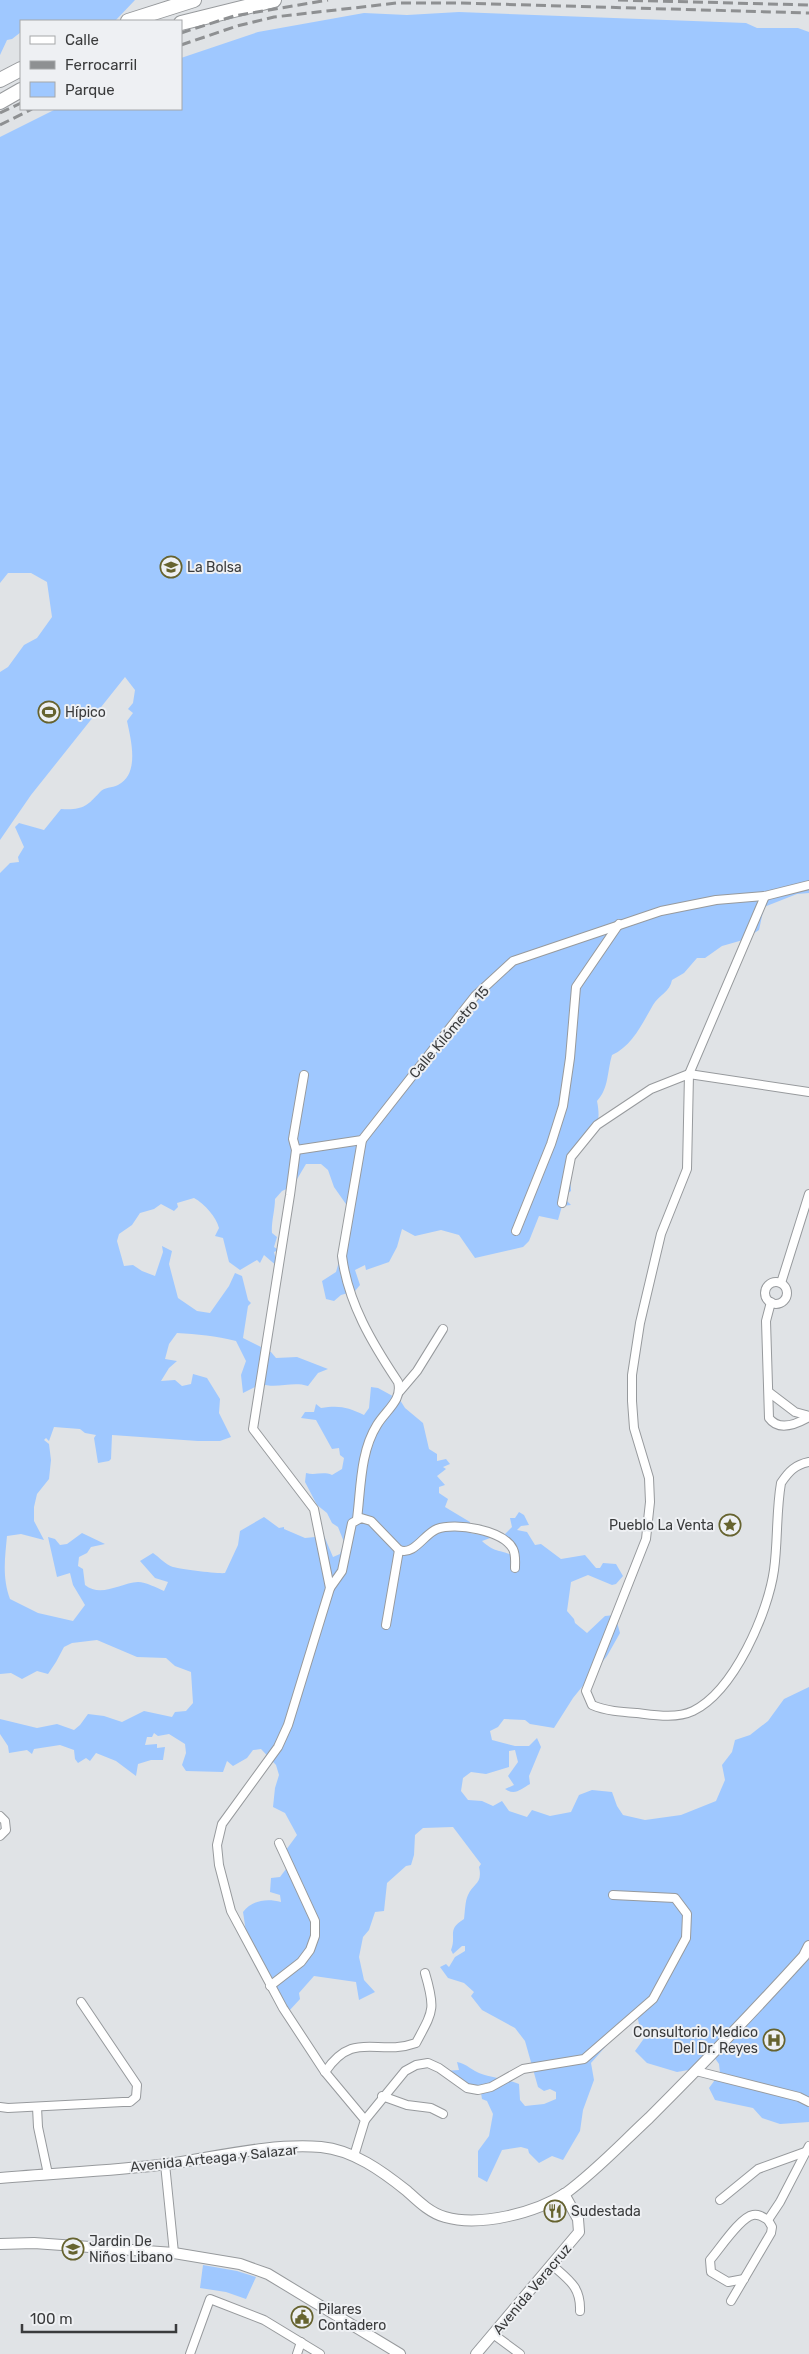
<svg xmlns="http://www.w3.org/2000/svg" width="809" height="2354" viewBox="0 0 809 2354" font-family="Rubik,sans-serif">
<rect width="100%" height="100%" fill="#e0e3e6"/>
<!-- green -->
<g fill="#9fc8ff">
<polygon points="0,0 135,0 115,21 21,21 21,32 12,39 7,40 0,55"/>
<path d="M459,12l287,11 11,5h41l11,4v861l-12,1 -33,13 -5,23 -16,10 -21,6 -17,12h-8l-13,15 -12,7c-2,12 -13,15 -19,25 -11,19 -21,41 -41,50 -5,17 -3,33 -15,46 8,38 -17,38 -26,66 -2,7 0,17 0,24l-8,6 8,8 -9,1 -4,14 -19,-4 -10,25 -6,6 -48,11 -16,-23 -18,-5 -26,6 -13,-7 -5,18 -8,15 -23,8 -1,-5 -10,5 5,15 -5,6 -14,4 -7,6 -8,-2 -4,-18 14,-9 6,-21 6,-44 -14,-20 -6,-17 -7,-6h-15l-13,22 -11,5 -7,8c0,11 -4,24 -3,34l5,4 -3,10 5,3 -5,2 4,15 -14,-12 -4,8 -3,-3 -17,10 -11,-8 -6,-24 -8,-2 4,-8c-3,-11 -14,-24 -25,-30l-17,5 1,4 -4,4 -13,-7 -7,5 -14,4 -8,12 -13,9 -2,7 7,25 9,-1 9,6 13,5 8,-24 -1,-6 10,5 -3,13 9,34 19,13 13,2 19,-27 6,-13 7,3 6,24 3,3 -3,3 -5,32 28,14 5,6 21,-1 31,12 -10,4 -10,13c-16,-5 -31,3 -47,-2l-18,9 -2,-18 5,-14 -10,-20c-20,-5 -39,-7 -59,-8l-8,11 -4,15 12,2 -8,7 -8,13 14,-1 7,6 9,-2 2,-10 14,4 13,21 -1,14 12,24 -11,4h-22l-86,-6 -1,24 -2,2 -11,2 -4,-25 2,-3 -11,-2 -5,-4 -26,-2 -5,14 -3,-3 -2,2 5,4 2,16 -2,19 -12,15 -3,13v14l10,19 -23,-6 -14,2c-2,22 -5,41 3,63l28,14 35,8 12,-16 -12,-20 -3,-12 -13,4 -9,-40 7,2 5,6 7,-1 15,-11 23,11 -14,3 -4,6 -8,4 -1,9 5,3 2,16c16,13 35,-2 53,-3 8,0 19,6 26,9l4,-9 -13,-4 -15,-17 13,-8c6,4 13,12 20,14 7,2 45,7 52,6l13,-28 2,-14 24,-14 15,11 5,-1v2l21,9 10,-1 2,-3 4,6 1,-9 11,26 7,-3 4,-12 -6,-15 -6,-4 -5,-10 -10,-8 -12,-23 1,-9c9,3 17,-2 26,2l10,-6 2,-11 -4,-3 -1,-7 -7,1 -16,-29 -15,-2 4,-6h9l2,-8 5,4c18,-3 27,-1 43,7l5,-7 2,-21 7,1 22,12 5,8 18,15 6,26 8,5v7l9,-2 4,5 -7,3 3,2 -9,7 8,9 -6,2v6l9,6 -3,8 25,15v11l23,4 -11,4c13,12 17,8 32,15l-11,-20 9,-9 -2,-9h5l4,-6 5,3 5,10 -8,1 -4,4 10,2 8,13 6,-1 20,15 24,-4 11,13h4l3,-5 13,1 7,12 -7,8 -4,1 -24,-10 -17,7 -4,29 7,8 1,4 12,10 18,-17 10,-1 5,18 -13,23 -34,42 -19,30 -24,-4 -5,-4 -21,-1 -6,8 -8,4 2,9 23,6h14l8,-8 4,9 -12,29 1,8c-9,5 -15,12 -25,5l9,-4 -6,-9 10,-14 -3,-12 -6,1v16l-23,7 -15,-2 -8,6 -2,13 7,9 14,1 11,5 9,-5 7,10 18,6 5,-7 18,6 21,-4 8,-17 13,-5 20,2 5,14 6,9 22,5 36,-5 35,-14 9,-21 -3,-15 10,-13 3,-12 15,-5 18,-14 16,-22 25,-12v435l-29,2 -18,-6 -9,-10 -38,-8 -6,-12 11,-15 -1,-9 -5,-7 -14,11 -23,4 -30,-9 -12,-12 10,-14 -3,-2 -5,-19 -16,13 -30,34 3,17 -11,30 -3,21 -17,29 -11,-4 -13,7 -10,-10 -1,-4 -7,-2 -19,3 -15,32 -9,-5v-26l11,-15 4,-22 -6,-13 -5,-2 -1,-6c-12,-9 -25,-17 -40,-19l3,-3 15,-1 -2,-8c9,2 11,5 18,9 13,7 30,7 44,13l1,16 5,6 19,-2 12,-5v-7l-6,-3 -6,2 -6,-4 -13,-46 -10,-13 -33,-18 -11,-14 3,-4 -10,-9 -16,-5 -8,-11 6,-3 3,3 6,-10 10,-6v-5h-3l-9,8 -2,-4c6,-15 -5,-20 13,-31 1,-7 1,-18 4,-24 5,-12 15,-11 11,-28l2,-3 -28,-37 -30,1 -8,7 -1,20 -3,10 -5,1 -19,17 -3,28 -9,1 -6,18 -6,7 -4,20 5,23 11,12 -16,8 -3,-18 -42,-6 -15,17 1,6 -11,12 -43,-79 -3,-20c9,-12 24,-14 38,-10l-1,-7 -10,-3 1,-14 9,-1 6,-8v-19l11,-15 -12,-22 -12,-6 2,-19 4,-13 -3,-10 -15,-16 -8,1 -6,8 -14,8 -6,-5 -4,11 -37,-1 -4,-6 4,-12 -1,-9 -16,-10 -11,2 -4,-3 -2,4h-5l-2,8 12,-1v4l8,-1 -2,13h-12l-13,4 -2,12 -20,-15 -20,-8 -6,8 -4,-3 -8,5 -3,-4 -1,-9 -14,-5 -26,4 -2,5 -5,-4 -18,3 -1,-7 -8,-12v-15l37,9 20,-4 17,6 6,-5 8,-11 16,2 18,6 22,-11 28,6 3,-5 11,-1 7,-8 -2,-31 -16,-6 -9,-8 -29,-1 -40,-17 -25,3 -8,4 -8,15 -8,12 -11,-3 -15,8 -11,-6 -11,1v-801l10,-10 9,-1 -1,-5 6,-10 -9,-20 4,-4 25,7 17,-21c22,1 25,-2 39,-17 4,-5 12,-4 18,-7 22,-11 13,-45 9,-64l6,-8 -5,-4 5,-6 2,-13 -10,-13 -94,118 -31,45v-168l8,-5 16,-22 13,-7 15,-21 -5,-35 -16,-9h-23l-8,10v-446l56,-28h125v-51l77,-26 106,-19 43,2z"/>
<polygon points="203,2265 237,2271 256,2277 246,2299 226,2292 200,2288"/>
</g>
<g fill="none" stroke-linecap="round" stroke-linejoin="round">
<!-- minor casing -->
<g stroke="#979a9d" stroke-width="10">
<g id="minor">
<path d="M765,896l-76,178 -2,95 -26,65 -21,89 -8,52v26l2,27 15,50 1,24 -4,37 -60,152 6,14c14,6 30,7 45,8 17,2 39,6 56,-2 41,-20 75,-98 81,-141 4,-29 2,-58 7,-87 8,-12 14,-18 28,-21"/>
<polyline points="304,1075 293,1139 296,1150 290,1195 253,1429 314,1509 330,1588 288,1725 278,1747 222,1824 217,1845 219,1865 231,1911 283,2008 325,2072 365,2120 354,2156"/>
<polyline points="296,1150 362,1140 475,996 513,961 661,911 716,900 765,896 809,885"/>
<polyline points="562,1203 571,1157 597,1125 651,1089 689,1074 809,1092"/>
<polyline points="516,1231 551,1144 563,1106 570,1058 576,987 619,924"/>
<circle cx="776" cy="1293" r="11"/>
<polyline points="781,1283 809,1194"/>
<path d="M771,1302l-5,19 3,97c10,14 28,6 40,-1"/>
<polyline points="400,1391 417,1371 443,1329"/>
<polyline points="770,1393 795,1412 809,1416"/>
<path d="M357,1519c4,-31 3,-67 20,-94 9,-15 26,-25 21,-43 -26,-39 -50,-79 -56,-126l20,-116"/>
<path d="M330,1588l12,-17 10,-48 9,-5 10,3 28,29c15,6 25,-16 38,-21 18,-7 66,1 76,20 3,6 2,13 2,19"/>
<polyline points="386,1625 399,1550"/>
<polyline points="0,1816 5,1821 6,1830 0,1836"/>
<polyline points="270,1986 301,1962 310,1950 315,1936 315,1921 279,1843"/>
<polyline points="696,2071 799,2097 809,2102"/>
<path d="M325,2072c29,-43 52,-15 91,-29 17,-32 20,-33 9,-70"/>
<polyline points="382,2096 407,2105 431,2108 443,2114"/>
<polyline points="0,2107 8,2108 123,2102 130,2102 136,2097 137,2085 81,2002"/>
<polyline points="37,2107 38,2127 48,2174"/>
<polyline points="365,2120 405,2071 416,2065 428,2063 439,2068 467,2088 478,2090 491,2087 523,2069 584,2059 653,1999 686,1938 687,1914 675,1898 613,1895"/>
<polyline points="165,2164 174,2253"/>
<polyline points="720,2200 758,2169 805,2152"/>
<path d="M552,2265c17,15 29,22 28,46"/>
<path d="M744,2279l-16,3 -17,-10 -1,-12c9,-10 30,-43 43,-45 6,-1 10,2 15,5"/>
<polyline points="731,2301 771,2233 772,2227 768,2220 780,2202 809,2146"/>
<polyline points="493,2334 520,2354"/>
<polyline points="190,2354 210,2299 264,2320 320,2354"/>
<polyline points="297,2354 301,2342"/>
</g>
</g>
<!-- tertiary casing -->
<g stroke="#979a9d" stroke-width="12">
<g id="tertiary">
<path d="M0,2178c56,-5 112,-7 168,-14 49,-7 102,-21 153,-17 32,3 61,24 86,44 11,10 23,22 38,26 35,10 91,-4 121,-24 30,-22 56,-50 83,-75 53,-53 105,-107 155,-162l5,-10"/>
<polyline points="0,2244 34,2243 174,2253 240,2264 268,2274 400,2354"/>
<polyline points="476,2354 579,2232 578,2219 564,2194"/>
</g>
</g>
<!-- motorway casing -->
<g stroke="#979a9d" stroke-width="16">
<g id="motorway">
<polyline points="128,21 194,0"/>
<polyline points="181,23 274,0"/>
<polyline points="0,80 21,69"/>
<polyline points="0,102 21,90"/>
</g>
</g>
<!-- minor -->
<use href="#minor" stroke="#fff" stroke-width="8"/>
<!-- tertiary -->
<use href="#tertiary" stroke="#fff" stroke-width="10"/>
<!-- motorway -->
<use href="#motorway" stroke="#fff" stroke-width="14"/>
<!-- rail -->
<g stroke="#8e9092" stroke-width="3" stroke-dasharray="10 5" stroke-linecap="butt">
<polyline points="618,0 809,5"/>
<polyline points="181,33 234,16 328,0"/>
<polyline points="181,45 237,26 274,17 397,3 459,3 809,13"/>
<polyline points="0,113 21,103"/>
<polyline points="0,125 32,109"/>
</g>
</g>
<!-- icons -->
<defs>
<g id="school-ring" transform="scale(1.125)"><circle r="9.5" fill="#eef0f3" stroke="#66632f" stroke-width="1.5"/><path d="M0-5L7-2L0 1L-7-2ZM-4 1L0 2.5L4 1V4Q0 6-4 4Z" fill="#66632f"/></g>
<g id="stadium-ring" transform="scale(1.125)"><circle r="9.5" fill="#eef0f3" stroke="#66632f" stroke-width="1.5"/><path d="M0-5a6.5 5 0 1 0 0 10a6.5 5 0 1 0 0-10ZM-3.5-1.8h7v3.6h-7Z" fill="#66632f"/></g>
<g id="sight-ring" transform="scale(1.125)"><circle r="9.5" fill="#eef0f3" stroke="#66632f" stroke-width="1.5"/><path d="M0-6L1.8-2.2L6-1.7L2.9 1.2L3.7 5.4L0 3.3L-3.7 5.4L-2.9 1.2L-6-1.7L-1.8-2.2Z" fill="#66632f"/></g>
<g id="hospital-ring" transform="scale(1.125)"><circle r="9.5" fill="#eef0f3" stroke="#66632f" stroke-width="1.5"/><path d="M-5-5h3v3.5h4V-5h3V5h-3V1.5h-4V5h-3Z" fill="#66632f"/></g>
<g id="restaurant-ring" transform="scale(1.125)"><circle r="9.5" fill="#eef0f3" stroke="#66632f" stroke-width="1.5"/><path d="M-5-6h1v4h1v-4h1v4h1v-4h1v5L-1.5 .5V6h-2V.5L-5-1ZM5-6V6H3V1.5H1.5Q1.5-4 5-6Z" fill="#66632f"/></g>
<g id="civic-ring" transform="scale(1.125)"><circle r="9.5" fill="#eef0f3" stroke="#66632f" stroke-width="1.5"/><path d="M-.6-6.5H3V-4.5H.6V-3L4-1V1h2V6H-6V1h2V-1L-.6-3ZM-1.2 2.5V6h2.4V2.5Z" fill="#66632f"/></g>
</defs>
<g fill-rule="evenodd">
<use href="#school-ring" x="171" y="567"/>
<use href="#stadium-ring" x="49" y="712"/>
<use href="#sight-ring" x="730" y="1525"/>
<use href="#hospital-ring" x="774" y="2040"/>
<use href="#restaurant-ring" x="555" y="2211"/>
<use href="#school-ring" x="73" y="2249"/>
<use href="#civic-ring" x="302" y="2317"/>
</g>
<g text-anchor="middle" stroke-width="4" stroke-linejoin="round" paint-order="stroke">
<!-- poi labels -->
<g font-size="14" fill="#3a3b3c" stroke="#eef0f3" text-anchor="start">
<text x="187" y="572">La Bolsa</text>
<text x="65" y="717">Hípico</text>
<text x="714" y="1530" text-anchor="end">Pueblo La Venta</text>
<text x="758" y="2037" text-anchor="end">Consultorio Medico<tspan x="758" dy="16">Del Dr. Reyes</tspan></text>
<text x="571" y="2216">Sudestada</text>
<text x="89" y="2246">Jardin De<tspan x="89" dy="16">Niños Libano</tspan></text>
<text x="318" y="2314">Pilares<tspan x="318" dy="16">Contadero</tspan></text>
</g>
<!-- street labels -->
<g font-size="14" fill="#3a3b3c" stroke="#eef0f3">
<text transform="translate(449 1032) rotate(-50)" y="5">Calle Kilómetro 15</text>
<text transform="translate(214 2158) rotate(-6)" y="5">Avenida Arteaga y Salazar</text>
<text transform="translate(532 2289) rotate(-50)" y="5">Avenida Veracruz</text>
</g>
</g>
<!-- legend -->
<rect x="20" y="20" width="162" height="90" fill="#eef0f3" stroke="#a6a8aa"/>
<rect x="30" y="36" width="25" height="8" fill="#ffffff" stroke="#a6a8aa"/>
<text x="65" y="45" font-size="15" fill="#3a3b3c">Calle</text>
<rect x="30" y="61" width="25" height="8" fill="#8e9092" stroke="#a6a8aa"/>
<text x="65" y="70" font-size="15" fill="#3a3b3c">Ferrocarril</text>
<rect x="30" y="82" width="25" height="15" fill="#9fc8ff" stroke="#a6a8aa"/>
<text x="65" y="95" font-size="15" fill="#3a3b3c">Parque</text>
<!-- scale -->
<path d="M22 2324v8h154v-8" fill="none" stroke="#3a3b3c" stroke-width="2.5"/>
<text x="30" y="2324" font-size="15" fill="#3a3b3c" stroke="#eef0f3" stroke-width="4" paint-order="stroke">100 m</text>
</svg>
